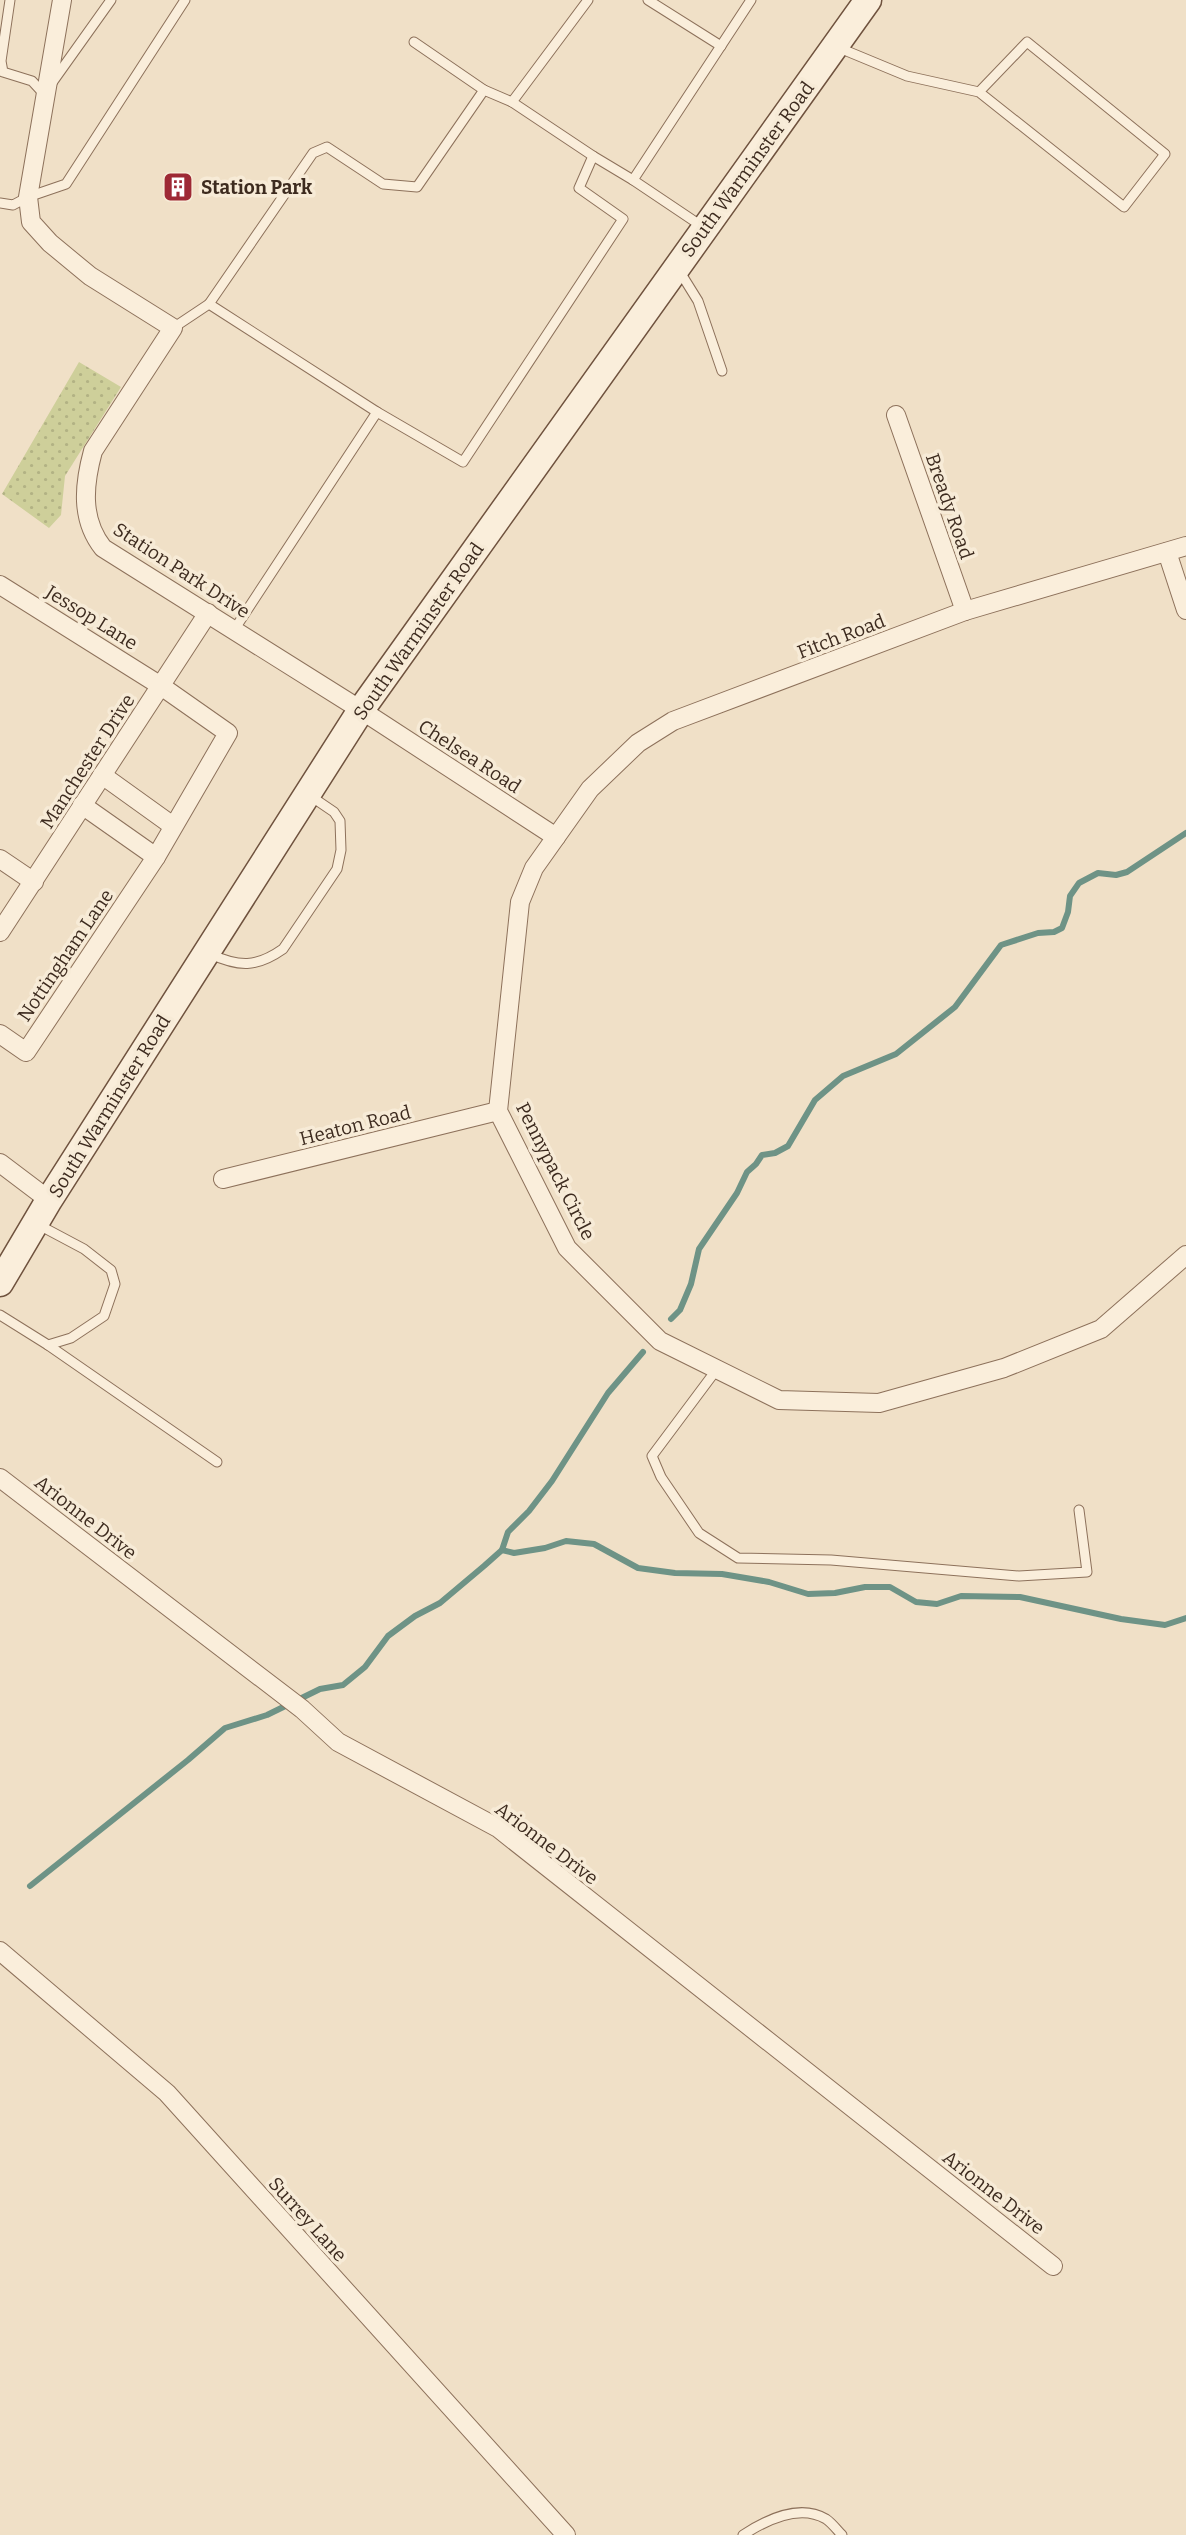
<svg xmlns="http://www.w3.org/2000/svg" width="1186" height="2535" viewBox="0 0 1186 2535" font-family="Bitter,serif">
<defs>
<pattern id="park-dots" width="8" height="8" patternUnits="userSpaceOnUse" patternTransform="scale(1.75)"><rect width="8" height="8" fill="#cecf9a"/><path d="M2 2h.1M6 6h.1" fill="none" stroke="#b2b284" stroke-width="1.8" stroke-linecap="round"/></pattern>
</defs>
<rect width="100%" height="100%" fill="#f0e0c7"/>
<!-- park -->
<polygon fill="url(#park-dots)" points="79,362 121,387 65,476 61,515 49,528 2,494"/>
<g fill="none" stroke-linecap="round" stroke-linejoin="round">
<!-- stream -->
<g stroke="#6e9386" stroke-width="6">
<polyline points="671,1319 680,1310 691,1284 699,1249 737,1193 747,1172 756,1164 762,1155 775,1153 788,1146 815,1100 843,1076 896,1054 955,1007 1001,945 1038,933 1054,932 1062,928 1068,912 1070,896 1079,883 1098,873 1116,875 1127,872 1186,833"/>
<polyline points="502,1550 514,1553 545,1548 566,1541 594,1544 638,1568 675,1573 722,1574 769,1582 808,1594 835,1593 865,1587 890,1587 916,1602 937,1604 961,1596 1020,1597 1121,1619 1165,1625 1186,1618"/>
<polyline points="30,1886 188,1760 225,1728 267,1715 320,1689 343,1685 365,1667 388,1636 415,1616 440,1603 484,1566 502,1550 508,1532 529,1511 552,1481 608,1393 643,1352"/>
</g>
<!-- lane casing -->
<g stroke="#8d715b" stroke-width="11">
<g id="lane">
<polyline points="10,0 1,61 3,72 32,81 44,94 111,0"/>
<polyline points="588,0 512,102 593,156"/>
<polyline points="648,0 721,46"/>
<polyline points="414,42 484,90"/>
<polyline points="837,47 907,76 979,92 1027,42 1165,154 1124,207 979,92"/>
<polyline points="0,203 13,205 28,197 66,184 185,0"/>
<polyline points="703,227 633,180 751,0"/>
<polyline points="680,272 698,301 722,371"/>
<polyline points="209,304 313,153 327,147 383,184 417,187 484,90 512,102"/>
<polyline points="173,328 209,304 377,412"/>
<polyline points="234,630 377,412 463,462 623,219 579,188 593,156 633,180"/>
<path d="M210,954c29,13 46,14 73,-5l54,-80 4,-19 -1,-29 -6,-9 -25,-17"/>
<polyline points="0,1315 48,1345 71,1338 104,1316 115,1284 111,1270 84,1249 37,1224"/>
<polyline points="48,1345 217,1462"/>
<polyline points="717,1369 652,1456 661,1477 699,1533 738,1558 831,1560 1019,1576 1087,1572 1079,1510"/>
<path d="M743,2535c23,-15 56,-32 83,-16 6,4 11,11 16,16"/>
</g>
</g>
<!-- street casing -->
<g stroke="#8d715b" stroke-width="20">
<g id="street">
<path d="M62,0l-34,197 3,25 19,21 40,33 83,52 -80,123c-9,33 -13,68 10,97l258,162 195,127"/>
<polyline points="896,415 965,611"/>
<polyline points="1186,546 965,611 673,721 638,743 590,789 534,868 520,902 498,1111 567,1248 660,1341 779,1400 879,1403 1004,1368 1101,1329 1186,1255"/>
<polyline points="1167,552 1186,610"/>
<polyline points="0,585 161,686 228,733 156,857 26,1052 0,1034"/>
<polyline points="102,775 173,826"/>
<polyline points="82,805 156,857"/>
<polyline points="0,859 34,882"/>
<polyline points="0,932 208,613"/>
<polyline points="0,1163 49,1200"/>
<polyline points="223,1179 498,1111"/>
<polyline points="0,1478 302,1709 338,1742 498,1828 1053,2266"/>
<polyline points="0,1951 167,2093 566,2535"/>
</g>
</g>
<!-- secondary casing -->
<g stroke="#6f523e" stroke-width="29">
<polyline id="secondary" points="0,1283 49,1200 361,710 868,0"/>
</g>
<!-- lane -->
<use href="#lane" stroke="#faeedb" stroke-width="9"/>
<!-- street -->
<use href="#street" stroke="#faeedb" stroke-width="18"/>
<!-- secondary -->
<use href="#secondary" stroke="#faeedb" stroke-width="26"/>
</g>
<!-- icons -->
<defs>
<g id="building-square" transform="scale(1.575)"><rect x="-9" y="-9" width="18" height="18" rx="4" fill="#9e2935" stroke="#f7ebd7"/><path d="M-4-6H4V6H1V3H-1V6H-4ZM-2.5-4.3h1.7v1.8h-1.7ZM.8-4.3h1.7v1.8H.8ZM-2.5-1h1.7V.8h-1.7ZM.8-1h1.7V.8H.8Z" fill="#fff"/></g>
</defs>
<g fill-rule="evenodd">
<use href="#building-square" x="178" y="187"/>
</g>
<g text-anchor="middle" stroke-width="7" stroke-linejoin="round" paint-order="stroke">
<!-- street labels -->
<g font-size="19" fill="#3d2b1f" stroke="#f7ebd7">
<text transform="translate(747 169) rotate(-54)" y="7">South Warminster Road</text>
<text transform="translate(950 506) rotate(71)" y="7">Bready Road</text>
<text transform="translate(182 570) rotate(33)" y="7">Station Park Drive</text>
<text transform="translate(92 617) rotate(32)" y="7">Jessop Lane</text>
<text transform="translate(418 631) rotate(-55)" y="7">South Warminster Road</text>
<text transform="translate(841 636) rotate(-21)" y="7">Fitch Road</text>
<text transform="translate(470 756) rotate(33)" y="7">Chelsea Road</text>
<text transform="translate(87 761) rotate(-57)" y="7">Manchester Drive</text>
<text transform="translate(65 955) rotate(-56)" y="7">Nottingham Lane</text>
<text transform="translate(109 1106) rotate(-58)" y="7">South Warminster Road</text>
<text transform="translate(355 1125) rotate(-14)" y="7">Heaton Road</text>
<text transform="translate(556 1171) rotate(63)" y="7">Pennypack Circle</text>
<text transform="translate(86 1517) rotate(38)" y="7">Arionne Drive</text>
<text transform="translate(547 1843) rotate(37)" y="7">Arionne Drive</text>
<text transform="translate(994 2192) rotate(38)" y="7">Arionne Drive</text>
<text transform="translate(308 2219) rotate(48)" y="7">Surrey Lane</text>
</g>
<!-- poi labels -->
<g font-size="19" font-weight="bold" fill="#3d2b1f" stroke="#f7ebd7" text-anchor="start">
<text x="201" y="194">Station Park</text>
</g>
</g>
</svg>
